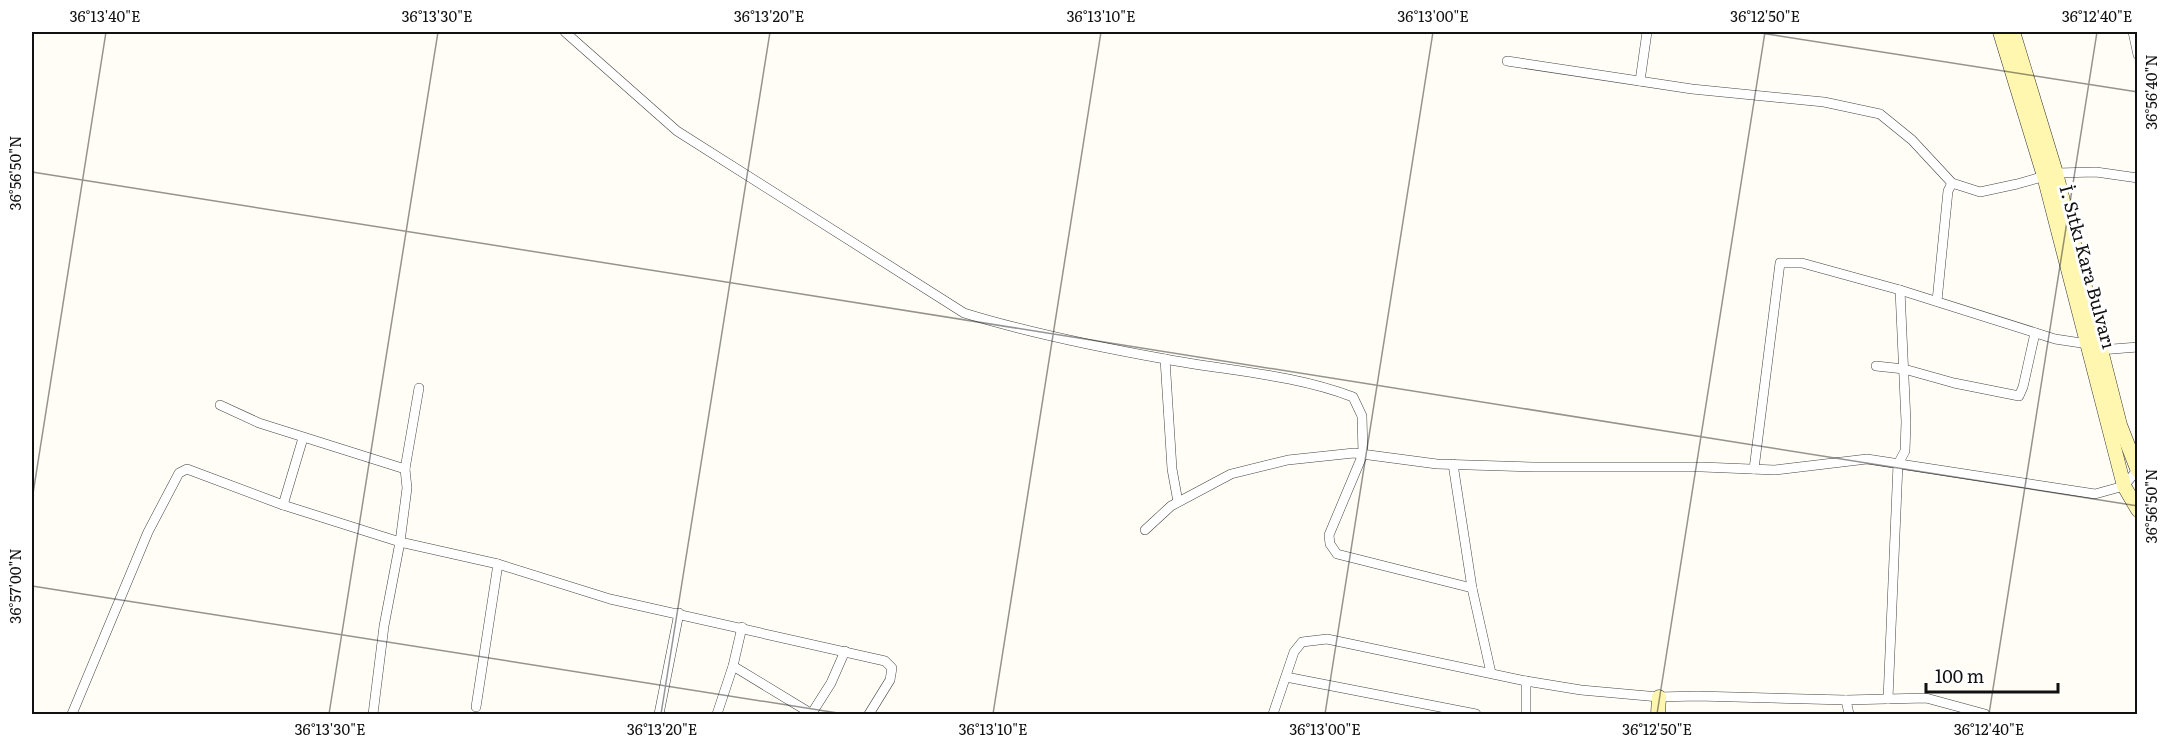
<svg xmlns="http://www.w3.org/2000/svg" width="2169" height="746" viewBox="0 0 2169 746" font-family="Literata,serif">
<rect width="100%" height="100%" fill="#fffdf5"/>
<g fill="none" stroke-linecap="round" stroke-linejoin="round">
<!-- street casing -->
<g stroke="#444" stroke-width="10">
<g id="street">
<path d="M565,32l112,99 287,182c65,20 134,34 201,46 63,12 128,15 188,38l9,19 1,38 -34,81 1,9 7,10 135,34"/>
<polyline points="2133,32 2138,55"/>
<polyline points="1507,61 1692,89 1824,102 1880,114 1912,140 1952,183 1980,192 2017,184 2056,173 2096,172 2138,178"/>
<polyline points="1640,81 1647,32"/>
<polyline points="1937,301 1948,191 1952,183"/>
<polyline points="2100,350 2138,347"/>
<polyline points="1165,359 1172,469 1178,502"/>
<polyline points="1876,366 1904,369 1954,383 2019,396 2023,387 2035,333"/>
<polyline points="220,405 259,423 405,469"/>
<polyline points="1453,464 1472,588 1491,673"/>
<polyline points="1754,469 1780,263 1802,263 1900,290 2055,339 2088,344"/>
<polyline points="283,505 303,438"/>
<polyline points="1145,530 1171,506 1231,474 1288,460 1354,453 1437,464 1533,467 1702,467 1775,470 1867,459 2095,494 2124,486 2138,469"/>
<polyline points="733,666 812,714"/>
<polyline points="1286,677 1476,714"/>
<polyline points="1888,699 1898,464 1905,451 1906,422 1900,290"/>
<polyline points="1846,700 1849,714"/>
<polyline points="476,707 498,564"/>
<polyline points="812,713 831,683 845,651"/>
<polyline points="72,714 148,532 179,473 187,469 283,505 400,542 498,564 610,599 885,661 892,668 890,680 869,714"/>
<polyline points="373,714 384,626 400,542 407,488 405,469 419,388"/>
<polyline points="659,714 679,613"/>
<polyline points="717,714 733,666 742,627"/>
<polyline points="1273,714 1294,652 1302,642 1327,639 1526,681 1581,690 1659,697 1697,696 1846,700 1926,698 1985,714"/>
<polyline points="1526,714 1526,681"/>
</g>
</g>
<!-- secondary casing -->
<g stroke="#333" stroke-width="15">
<g id="secondary">
<polyline points="2000,32 2044,176 2124,486 2138,510"/>
<polyline points="2013,32 2056,173 2120,425 2138,471"/>
<polyline points="1658,714 1659,697"/>
</g>
</g>
<!-- street -->
<use href="#street" stroke="#fff" stroke-width="9"/>
<!-- secondary -->
<use href="#secondary" stroke="#fff6b0" stroke-width="14"/>
</g>
<!-- ticks -->
<path fill="none" stroke="#111" stroke-width="1.5" stroke-opacity="0.45" d="M1754,32l384,60M32,172l2106,334M32,500l74,-468M32,586l812,128M329,714l109,-682M661,714l109,-682M993,714l108,-682M1325,714l108,-682M1657,714l108,-682M1989,714l108,-682"/>
<g text-anchor="middle" stroke-width="6" stroke-linejoin="round" paint-order="stroke">
<!-- street labels -->
<g font-size="18" fill="#111" stroke="#fff">
<text transform="translate(2087 267) rotate(75)" y="6">İ. Sıtkı Kara Bulvarı</text>
</g>
</g>
<!-- border -->
<rect width="2169" height="746" fill="none" stroke="#ffffff" stroke-width="66"/>
<!-- scale -->
<path d="M1926 683v9h132v-9" fill="none" stroke="#111111" stroke-width="3"/>
<text x="1935" y="683" font-size="18" fill="#111111" stroke="#ffffff" stroke-width="4.5" paint-order="stroke">100 m</text>
<rect x="33" y="33" width="2103" height="680" fill="none" stroke="#111" stroke-width="2"/>
<g font-size="15" text-anchor="middle" fill="#111">
<text x="105" y="22">36°13'40"E</text>
<text x="437" y="22">36°13'30"E</text>
<text x="769" y="22">36°13'20"E</text>
<text x="1101" y="22">36°13'10"E</text>
<text x="1433" y="22">36°13'00"E</text>
<text x="1765" y="22">36°12'50"E</text>
<text x="2097" y="22">36°12'40"E</text>
<text transform="translate(2152 92) rotate(-90)" y="5">36°56'40"N</text>
<text transform="translate(16 173) rotate(-90)" y="5">36°56'50"N</text>
<text transform="translate(2152 506) rotate(-90)" y="5">36°56'50"N</text>
<text transform="translate(16 586) rotate(-90)" y="5">36°57'00"N</text>
<text x="330" y="735">36°13'30"E</text>
<text x="662" y="735">36°13'20"E</text>
<text x="993" y="735">36°13'10"E</text>
<text x="1325" y="735">36°13'00"E</text>
<text x="1657" y="735">36°12'50"E</text>
<text x="1989" y="735">36°12'40"E</text>
</g>
</svg>
